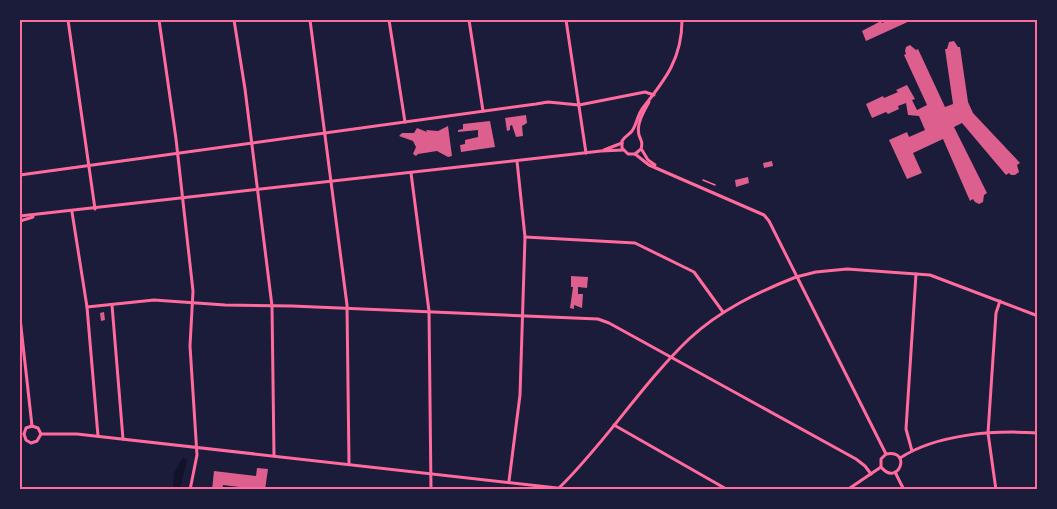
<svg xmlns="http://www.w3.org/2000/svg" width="1057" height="509" viewBox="0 0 1057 509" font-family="'DM Sans',sans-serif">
<rect width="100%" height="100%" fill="#1b1b3a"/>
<!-- water -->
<polygon fill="#12122b" points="183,457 187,460 180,489 173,489 174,473"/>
<!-- building -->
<g fill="#dd5f8e">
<polygon points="890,20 912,20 866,41 862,31 881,21 882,23"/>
<polygon points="954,41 958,47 960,47 968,102 973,113 1020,163 1017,165 1019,172 1015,175 1011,175 1009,173 1006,175 962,123 954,127 987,193 984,195 983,202 979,204 975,202 973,199 970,201 943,139 913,153 922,173 907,179 889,140 907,132 909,137 925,130 919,116 908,115 906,103 898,106 899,109 888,114 886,112 872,118 866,104 883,96 884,98 898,92 896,90 907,85 915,99 912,100 917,110 927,105 904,55 906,54 905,51 906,47 910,45 916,50 918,49 945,107 953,104 945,49 947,49 949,42"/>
<polygon points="526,115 527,123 522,126 523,136 516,137 512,125 510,126 510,130 507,131 505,118"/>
<polygon points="490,121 495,147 461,152 460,145 465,144 465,140 478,137 478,130 458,132 458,130 463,129 463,124"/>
<polygon points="448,126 452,156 448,157 437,151 418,154 416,156 413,154 416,147 413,141 399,136 402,133 414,133 417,128 427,132 426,130 438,131"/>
<polygon points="772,161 773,166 764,168 763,163"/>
<polygon points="748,177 749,183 736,187 735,180"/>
<polygon points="571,276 588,277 587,288 578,287 578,294 583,294 582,308 574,305 574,309 570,308 573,287 571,287"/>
<polygon points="104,312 105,320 101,321 100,313"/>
<polygon points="257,468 268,469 265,490 223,485 222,490 212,490 214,471 256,476"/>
</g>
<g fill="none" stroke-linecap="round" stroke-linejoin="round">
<!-- path -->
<polyline stroke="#ff6b9d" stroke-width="1.5" points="703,180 715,185"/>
<!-- minor -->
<g stroke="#ff6b9d" stroke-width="3">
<polyline points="68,20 95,209"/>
<polyline points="159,20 176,139 193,291 190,346 197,455 190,490"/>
<polyline points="234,20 245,89 272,306 274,456"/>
<polyline points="310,20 347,305 349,464"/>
<polyline points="389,20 405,122"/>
<polyline points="469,20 483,111"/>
<polyline points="566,20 586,153"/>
<polyline points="411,173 429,311 431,490"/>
<polyline points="20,175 536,104 548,102 579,105 645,92 654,95"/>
<polyline points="72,212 87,307 98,436"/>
<polyline points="525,237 635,243 694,272 723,312"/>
<polyline points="112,305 123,439"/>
<polyline points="87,307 154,300 225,305 292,306 598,319 609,323 856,459 865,466 871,474"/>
<polyline points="614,425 728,490"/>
<polyline points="912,451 906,429 916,274"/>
<path d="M900,458c37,-24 94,-28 138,-25"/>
<polyline points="509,481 520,395 525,237 517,161"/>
<path d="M559,488c47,-46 83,-104 130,-149 31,-29 69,-47 107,-62"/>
<polyline points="996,490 988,433 996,313 1000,301"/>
</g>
<!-- tertiary -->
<g stroke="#ff6b9d" stroke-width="3">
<path d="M649,102c-5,9 -13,22 -10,33 2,6 4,7 2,14l-6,5h-7l-6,-6v-7c3,-5 7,-6 10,-10 5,-7 5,-15 10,-22 23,-29 40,-50 40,-89"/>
<polyline points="604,150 622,143"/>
<polyline points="642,150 648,160 655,165"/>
<polyline points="635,154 649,165 764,215 769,221 886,454"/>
<polyline points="20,216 601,151 623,150"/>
<polyline points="20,221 33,217"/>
<polyline points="796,277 816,272 847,269 930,275 1038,316"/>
<polyline points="20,318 32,426"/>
<polyline points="32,426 38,428 41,434"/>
<polyline points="24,434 26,440 31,443 37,441 41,434"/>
<polyline points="24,434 26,428 32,426"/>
<polyline points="41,434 77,434 575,490"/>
<path d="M881,467c17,21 32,-18 5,-13"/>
<polyline points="881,467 881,459 886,454"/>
<polyline points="895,472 904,490"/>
<polyline points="847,490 881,467"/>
</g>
</g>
<!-- border -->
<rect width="1057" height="509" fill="none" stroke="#1b1b3a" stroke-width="42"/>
<rect x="21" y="21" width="1015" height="467" fill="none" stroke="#ff6b9d" stroke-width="2"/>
</svg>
